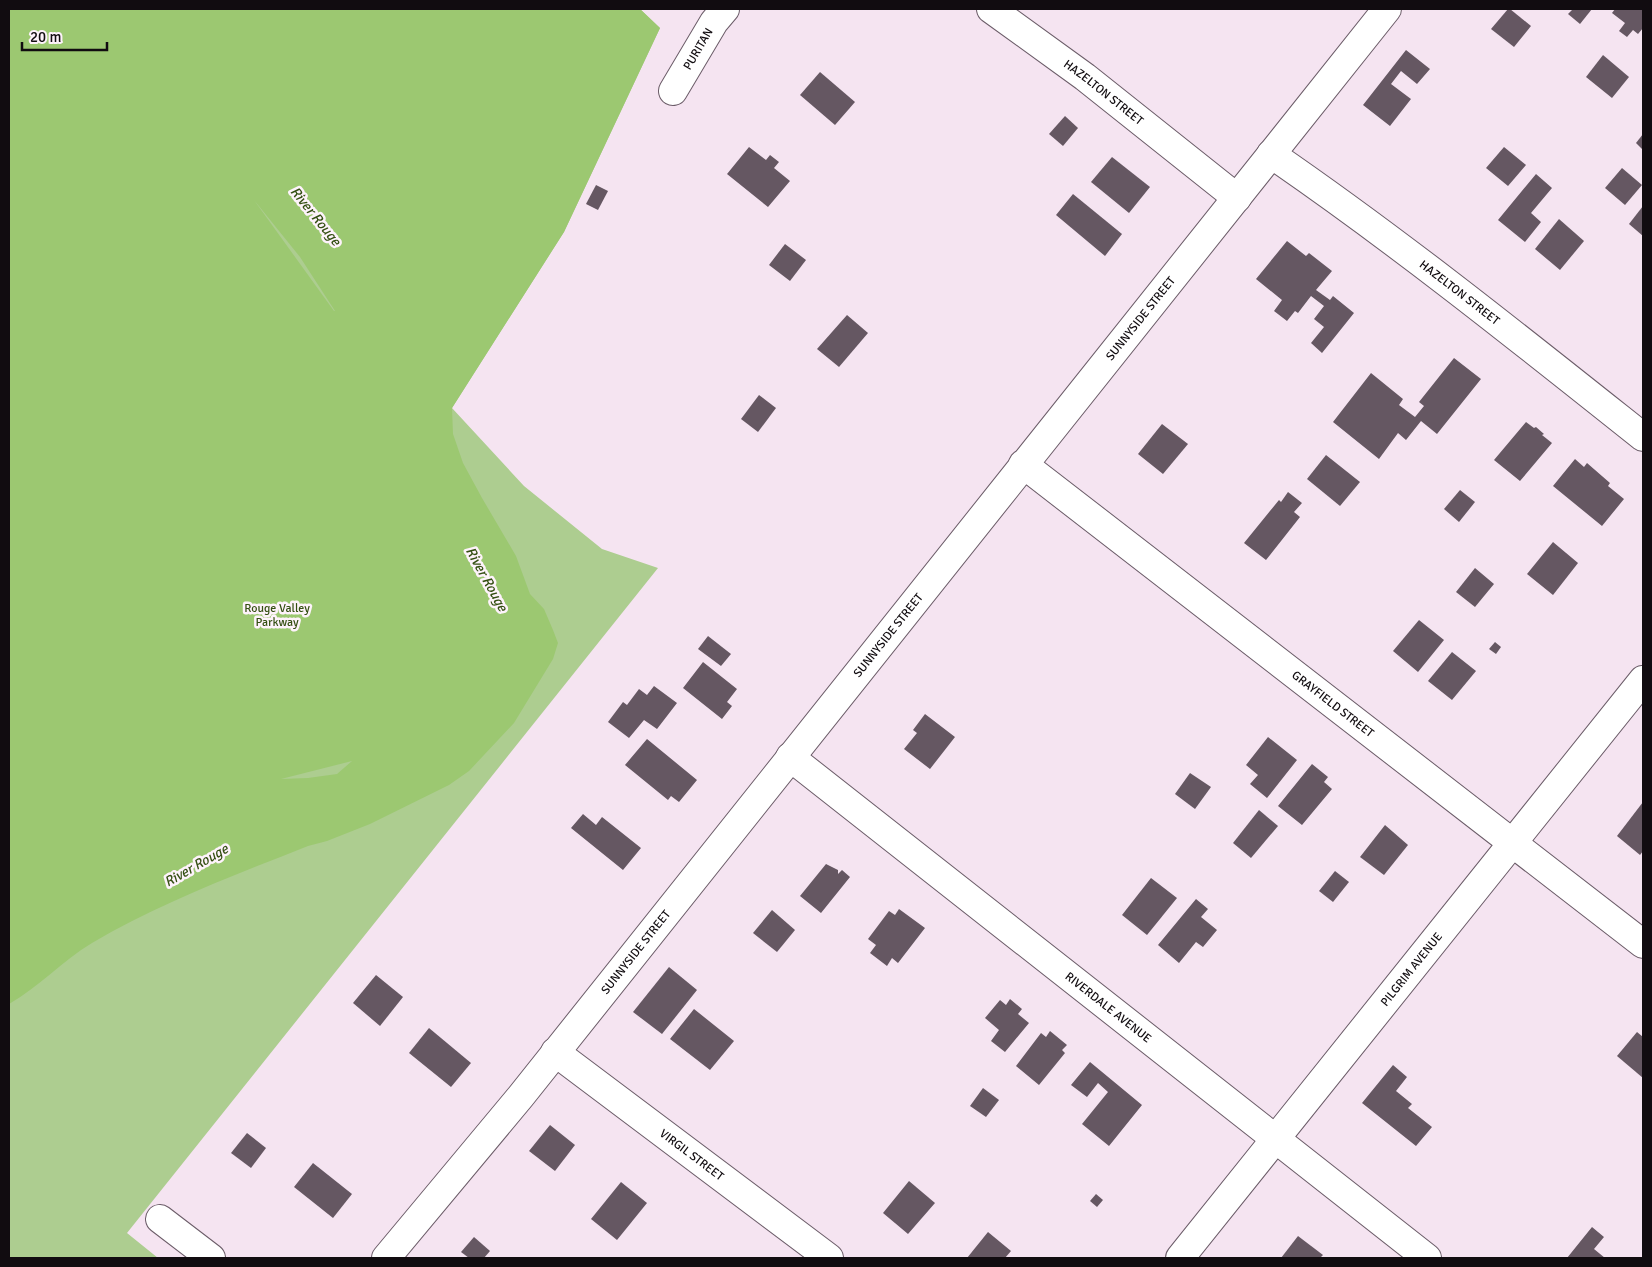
<svg xmlns="http://www.w3.org/2000/svg" width="1652" height="1267" viewBox="0 0 1652 1267" font-family="Signika,sans-serif">
<rect width="100%" height="100%" fill="#f5e4f1"/>
<!-- green -->
<polygon fill="#adcd90" points="9,9 640,9 660,28 564,232 452,408 524,486 602,549 658,568 127,1233 158,1258 9,1258"/>
<!-- forest -->
<path fill="#9cc871" fill-rule="evenodd" d="M9,9h631l20,19 -96,204 -112,176 1,26 10,29 19,35 34,58 14,38 14,15 9,21 5,13 -5,16 -39,64 -45,48 -20,14 -79,39 -43,17 -19,5c-73,29 -148,57 -216,97 -30,18 -53,44 -83,61zM254,200l46,57 35,54h-1zM352,761l-15,13 -29,4 -27,1z"/>
<!-- building -->
<g fill="#655762">
<polygon points="1508,9 1510,9 1531,26 1514,47 1491,29"/>
<polygon points="1573,9 1592,9 1580,24 1568,14"/>
<polygon points="1615,9 1643,9 1643,28 1638,34 1633,30 1627,37 1619,31 1625,23 1612,13"/>
<polygon points="1406,50 1430,69 1417,84 1401,71 1391,84 1411,99 1390,126 1363,105"/>
<polygon points="1603,55 1629,77 1612,98 1586,77"/>
<polygon points="820,72 855,102 835,125 800,95"/>
<polygon points="1065,116 1078,128 1063,146 1049,134"/>
<polygon points="1643,134 1643,150 1636,143"/>
<polygon points="749,147 766,160 770,155 779,162 774,168 790,181 768,207 727,174"/>
<polygon points="1504,147 1526,165 1508,186 1486,168"/>
<polygon points="1112,157 1150,187 1129,213 1091,182"/>
<polygon points="1622,168 1642,185 1625,205 1605,188"/>
<polygon points="1536,174 1552,188 1531,213 1541,222 1525,242 1498,220"/>
<polygon points="596,185 608,191 598,210 586,204"/>
<polygon points="1073,194 1122,234 1105,256 1056,215"/>
<polygon points="1643,206 1643,236 1629,224"/>
<polygon points="1559,219 1584,241 1560,270 1535,249"/>
<polygon points="1287,241 1306,256 1309,253 1332,271 1316,290 1330,300 1333,296 1354,313 1322,353 1311,343 1324,327 1314,319 1324,306 1311,296 1298,313 1295,311 1287,321 1274,311 1282,300 1256,279"/>
<polygon points="785,244 806,260 790,281 769,265"/>
<polygon points="847,315 868,333 839,367 817,349"/>
<polygon points="1454,358 1481,379 1437,434 1421,421 1406,440 1398,433 1379,459 1333,422 1371,373 1403,399 1399,405 1415,417 1424,406 1419,402"/>
<polygon points="759,395 776,408 758,432 741,419"/>
<polygon points="1526,422 1534,428 1536,427 1544,434 1542,435 1552,443 1520,481 1494,460"/>
<polygon points="1162,424 1188,444 1163,474 1138,454"/>
<polygon points="1326,455 1360,482 1340,506 1307,479"/>
<polygon points="1575,459 1584,467 1587,463 1610,483 1608,486 1624,499 1602,526 1553,486"/>
<polygon points="1460,490 1475,502 1459,522 1444,509"/>
<polygon points="1288,492 1302,503 1294,512 1300,517 1266,560 1244,543 1279,500 1281,502"/>
<polygon points="1553,542 1578,563 1553,595 1527,574"/>
<polygon points="1475,568 1494,584 1475,607 1456,592"/>
<polygon points="1419,620 1444,640 1418,672 1393,651"/>
<polygon points="708,636 731,654 721,666 698,649"/>
<polygon points="1495,642 1501,647 1496,654 1489,649"/>
<polygon points="1452,652 1476,671 1452,700 1428,681"/>
<polygon points="703,662 737,689 727,702 732,706 722,719 683,688"/>
<polygon points="654,686 677,703 657,729 644,720 629,738 608,722 623,702 627,705 639,689 647,695"/>
<polygon points="925,714 955,737 930,769 904,749 917,733 913,730"/>
<polygon points="1268,737 1297,760 1267,798 1250,784 1258,775 1246,765"/>
<polygon points="647,739 697,780 679,802 671,796 668,800 625,765"/>
<polygon points="1312,764 1328,777 1324,782 1332,789 1302,825 1278,806"/>
<polygon points="1190,773 1211,787 1195,809 1175,794"/>
<polygon points="1643,802 1643,851 1640,855 1617,836"/>
<polygon points="1259,810 1278,826 1251,858 1233,843"/>
<polygon points="583,814 596,825 602,817 641,848 623,870 571,828"/>
<polygon points="1385,825 1408,845 1384,875 1360,857"/>
<polygon points="826,864 838,870 838,874 842,870 850,877 821,913 800,896"/>
<polygon points="1335,871 1349,882 1333,902 1319,891"/>
<polygon points="1151,878 1177,898 1147,935 1122,915"/>
<polygon points="1196,899 1208,909 1201,917 1217,930 1203,947 1196,942 1179,963 1158,945"/>
<polygon points="899,909 925,928 898,963 892,958 887,966 870,953 876,945 868,939 889,911 895,915"/>
<polygon points="772,910 795,930 777,952 753,933"/>
<polygon points="669,967 697,990 662,1034 633,1012"/>
<polygon points="376,975 403,997 380,1026 353,1003"/>
<polygon points="1010,999 1022,1009 1018,1014 1029,1023 1005,1052 991,1041 999,1030 985,1018 1000,1000 1006,1005"/>
<polygon points="694,1009 734,1041 710,1070 670,1039"/>
<polygon points="429,1028 471,1063 451,1087 409,1053"/>
<polygon points="1050,1031 1067,1045 1062,1050 1065,1053 1039,1085 1016,1066 1041,1033 1046,1037"/>
<polygon points="1637,1032 1643,1037 1643,1078 1617,1056"/>
<polygon points="1090,1062 1142,1105 1109,1146 1082,1124 1108,1092 1098,1083 1087,1097 1071,1085"/>
<polygon points="1393,1065 1407,1077 1396,1091 1412,1104 1408,1108 1432,1127 1416,1146 1362,1103"/>
<polygon points="983,1088 999,1100 986,1117 970,1106"/>
<polygon points="550,1125 575,1145 555,1171 529,1151"/>
<polygon points="247,1133 266,1148 251,1168 231,1153"/>
<polygon points="313,1163 352,1194 333,1218 294,1187"/>
<polygon points="909,1181 935,1203 908,1234 883,1213"/>
<polygon points="621,1182 647,1203 617,1240 591,1219"/>
<polygon points="1096,1194 1103,1200 1097,1207 1090,1201"/>
<polygon points="1592,1227 1604,1237 1594,1249 1605,1258 1567,1258"/>
<polygon points="988,1232 1011,1251 1005,1258 967,1258"/>
<polygon points="1298,1236 1323,1255 1320,1258 1281,1258"/>
<polygon points="474,1237 490,1251 484,1258 469,1258 461,1252"/>
</g>
<g fill="none" stroke-linecap="round" stroke-linejoin="round">
<!-- minor casing -->
<g stroke="#6b5c68" stroke-width="30">
<g id="minor">
<path id="s1" d="M991,9l94,68 152,121"/>
<path id="s2" d="M673,91l41,-69 11,-13"/>
<path id="s3" d="M1271,154c128,88 250,186 372,283"/>
<path id="s4" d="M1023,464l620,480"/>
<path id="s5" d="M790,757l637,501"/>
<path id="s6" d="M555,1052l274,206"/>
<polyline points="160,1219 211,1258"/>
<path id="s7" d="M386,1258l135,-162 866,-1087"/>
<path id="s8" d="M1180,1258l463,-578"/>
</g>
</g>
<!-- minor -->
<use href="#minor" stroke="#fff" stroke-width="28"/>
</g>
<g text-anchor="middle" stroke-width="5" stroke-linejoin="round" paint-order="stroke">
<!-- street labels -->
<g font-size="12" fill="#110c10" stroke="#fef3fb">
<text dy="4" stroke="none"><textPath href="#s2" startOffset="49">PURITAN</textPath></text>
<text dy="4" stroke="none"><textPath href="#s1" startOffset="140">HAZELTON STREET</textPath></text>
<text dy="4" stroke="none"><textPath href="#s3" startOffset="234">HAZELTON STREET</textPath></text>
<text dy="4" stroke="none"><textPath href="#s7" startOffset="1205">SUNNYSIDE STREET</textPath></text>
<text dy="4" stroke="none"><textPath href="#s7" startOffset="800">SUNNYSIDE STREET</textPath></text>
<text dy="4" stroke="none"><textPath href="#s4" startOffset="392">GRAYFIELD STREET</textPath></text>
<text dy="4" stroke="none"><textPath href="#s7" startOffset="395">SUNNYSIDE STREET</textPath></text>
<text dy="4" stroke="none"><textPath href="#s8" startOffset="370">PILGRIM AVENUE</textPath></text>
<text dy="4" stroke="none"><textPath href="#s5" startOffset="405">RIVERDALE AVENUE</textPath></text>
<text dy="4" stroke="none"><textPath href="#s6" startOffset="171">VIRGIL STREET</textPath></text>
</g>
<!-- park labels -->
<g font-size="12" fill="#344f12" stroke="#fef3fb">
<text x="277" y="612">Rouge Valley<tspan x="277" dy="14">Parkway</tspan></text>
</g>
<!-- water labels -->
<g font-size="14" font-style="italic" fill="#344f12" stroke="#fef3fb">
<text transform="translate(316 216) rotate(51)" y="5">River Rouge</text>
<text transform="translate(487 579) rotate(61)" y="5">River Rouge</text>
<text transform="translate(196 865) rotate(-30)" y="5">River Rouge</text>
</g>
</g>
<!-- border -->
<rect width="1652" height="1267" fill="none" stroke="#110c10" stroke-width="20"/>
<!-- scale -->
<path d="M22 42v8h85v-8" fill="none" stroke="#110c10" stroke-width="2.5"/>
<text x="30" y="42" font-size="15" fill="#110c10" stroke="#fef3fb" stroke-width="4" paint-order="stroke">20 m</text>
</svg>
